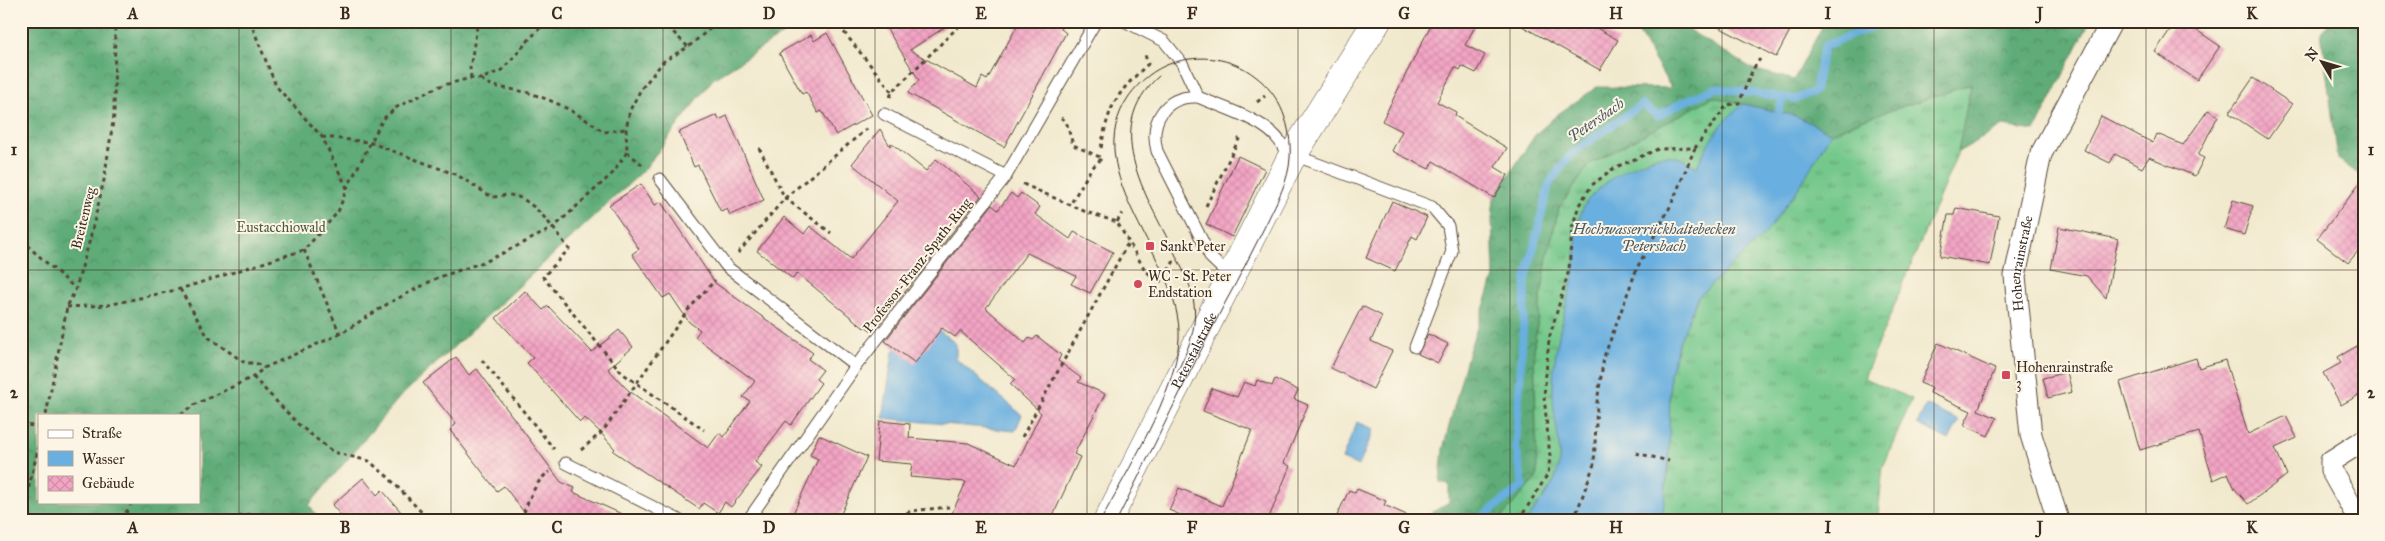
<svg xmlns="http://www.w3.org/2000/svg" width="2385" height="541" viewBox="0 0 2385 541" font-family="'IM FELL Great Primer',serif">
<defs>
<pattern id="grass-tufts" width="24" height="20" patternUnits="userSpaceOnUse" patternTransform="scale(1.25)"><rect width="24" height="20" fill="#74c88c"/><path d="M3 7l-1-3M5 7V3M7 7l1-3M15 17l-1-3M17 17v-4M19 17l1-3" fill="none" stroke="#60a372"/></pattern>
<pattern id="forest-crowns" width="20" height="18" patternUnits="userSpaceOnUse" patternTransform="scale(1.25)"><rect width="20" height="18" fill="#5fac78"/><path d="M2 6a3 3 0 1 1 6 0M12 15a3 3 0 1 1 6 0" fill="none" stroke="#508c62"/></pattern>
<pattern id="building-cross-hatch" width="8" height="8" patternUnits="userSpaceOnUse" patternTransform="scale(1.25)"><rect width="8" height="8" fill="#f3a4c4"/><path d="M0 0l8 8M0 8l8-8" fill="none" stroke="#d18da8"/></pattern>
</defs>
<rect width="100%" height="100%" fill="#fcf5e5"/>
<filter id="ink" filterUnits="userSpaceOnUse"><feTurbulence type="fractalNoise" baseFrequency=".02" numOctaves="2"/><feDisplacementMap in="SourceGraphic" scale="10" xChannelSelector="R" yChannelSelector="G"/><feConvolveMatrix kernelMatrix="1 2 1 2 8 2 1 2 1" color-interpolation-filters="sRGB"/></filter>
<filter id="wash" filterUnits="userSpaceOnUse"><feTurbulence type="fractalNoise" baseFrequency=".0096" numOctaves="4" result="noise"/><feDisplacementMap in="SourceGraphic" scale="20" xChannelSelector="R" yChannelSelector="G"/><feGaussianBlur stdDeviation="1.12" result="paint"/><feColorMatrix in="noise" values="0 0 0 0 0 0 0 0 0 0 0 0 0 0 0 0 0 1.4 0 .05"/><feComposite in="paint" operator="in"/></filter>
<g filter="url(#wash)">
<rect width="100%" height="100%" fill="#f1e9cd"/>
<!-- grass -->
<polygon fill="url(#grass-tufts)" stroke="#587955" points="1972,84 1958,152 1864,378 1912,399 1883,467 1878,515 1886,520 1499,520 1537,477 1534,345 1547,257 1559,208 1590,164 1713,97 1796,116 1831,133 1864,119"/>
<!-- forest -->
<g fill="url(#forest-crowns)" stroke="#4d6b4b" fill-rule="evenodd">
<path d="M21,21h782l-90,58 -69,91 -245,228 -90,107 11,15h-299zM39,415h160v87h-160z"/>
<polygon points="1637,21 1674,21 1753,69 1794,80 1825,21 2090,21 2035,131 2003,126 1958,152 1971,84 1864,119 1831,133 1796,116 1713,97 1590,164 1559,208 1547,257 1534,345 1537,477 1499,520 1429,520 1430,514 1449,502 1449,484 1440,482 1443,449 1468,354 1494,277 1492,219 1494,198 1535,135 1558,114 1597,87 1671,88 1634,25"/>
<polygon points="2331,21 2364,21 2364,178 2338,159 2321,32"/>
</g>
<!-- water -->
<g fill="#69afdf" stroke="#526c7e">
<path d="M1743,104l53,12 35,17 -31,53 -35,48 -67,63 -20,48 -8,30 -1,86 -7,59h-135c8,-12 25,-31 29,-44 9,-25 -3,-55 -3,-80 -1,-45 11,-80 21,-123 4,-22 -1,-46 10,-67 12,-22 64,-54 89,-50 8,1 17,8 24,11 10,-25 26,-47 46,-63z"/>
<polygon points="915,310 956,344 956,359 1022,415 1015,431 883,418 893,352"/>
<polygon points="1926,405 1959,421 1949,440 1917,424"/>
<polygon points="1357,422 1374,429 1359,466 1342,459"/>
</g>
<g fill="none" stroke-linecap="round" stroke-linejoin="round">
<!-- stream -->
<g stroke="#69afdf" stroke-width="8">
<polyline points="1776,120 1783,98"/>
<polyline points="1482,520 1483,516 1523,486 1516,447 1526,279 1549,184 1570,155 1642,104 1658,116 1683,102 1716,88 1796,99 1815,91 1824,46 1888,21"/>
</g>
</g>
<g id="blocks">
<!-- building -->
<g fill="url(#building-cross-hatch)">
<polygon points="882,21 954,21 910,50 977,88 982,77 987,80 1020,21 1065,21 1061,29 1066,33 1004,147 908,93 919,80"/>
<polygon points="1433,21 1478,21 1465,45 1485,55 1476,73 1462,66 1460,70 1455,67 1437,102 1456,112 1455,116 1507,148 1495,167 1508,175 1494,198 1433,161 1429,169 1392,151 1402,131 1382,121"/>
<polygon points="1513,21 1584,21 1618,40 1600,70"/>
<polygon points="1707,21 1795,21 1776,57"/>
<polygon points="2176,21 2183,21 2220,46 2197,80 2155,52"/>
<polygon points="827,33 872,115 836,135 822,111 818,113 806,92 802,94 779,53 811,35 814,41"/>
<polygon points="2253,78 2292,104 2268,139 2229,113"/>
<polygon points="2208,110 2218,116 2198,155 2204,158 2195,176 2149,157 2142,168 2115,154 2110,163 2084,150 2101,116 2153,143 2157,134 2183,145"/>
<polygon points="717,115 719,120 727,116 764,200 730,215 727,209 721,212 698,165 694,167 679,132"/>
<polygon points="880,129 890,146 891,143 926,171 936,159 981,196 873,332 865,326 864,328 797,273 793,279 757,251 784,217 804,234 810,226 851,259 898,201 852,164"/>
<polygon points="1238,156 1265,169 1232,237 1206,224"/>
<polygon points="2364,178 2364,244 2348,263 2317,239"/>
<polygon points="641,184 655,205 661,202 715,283 813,353 808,359 823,370 816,379 821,383 791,425 786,421 755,462 762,467 731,507 725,502 718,513 703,503 699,509 613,451 615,449 599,431 585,418 580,422 527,363 533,358 496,318 525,291 543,310 548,306 592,352 619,330 633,347 608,369 628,390 708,448 719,433 724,437 750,401 743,397 755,381 695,337 700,330 689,322 670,294 663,298 632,254 639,249 609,205"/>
<polygon points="1011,193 1017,198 1021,193 1040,207 1035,214 1070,239 1074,232 1113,252 1090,293 1071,284 1076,276 1027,253 986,308 1025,343 1029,338 1033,340 1037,336 1061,355 1058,361 1081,378 1078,382 1105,394 1074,454 1080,457 1051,520 949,520 966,482 910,477 912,464 876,461 880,421 910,424 909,438 968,443 1016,465 1041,413 1010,384 1015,379 960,331 955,337 942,328 915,363 885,341 992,205 998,210"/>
<polygon points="2233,200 2253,206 2244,235 2224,229"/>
<polygon points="1392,201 1427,217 1417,239 1412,236 1395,271 1366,258"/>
<polygon points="1956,208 1999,216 1990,265 1940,256 1948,215 1954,215"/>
<polygon points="2059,227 2118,239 2106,298 2087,276 2051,269"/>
<polygon points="1362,306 1382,316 1371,341 1392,351 1373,389 1331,368"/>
<polygon points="1428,334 1448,344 1438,363 1418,354"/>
<polygon points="2364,342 2364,403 2359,395 2341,405 2323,373 2341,363 2338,357"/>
<polygon points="1938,343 1995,369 1978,410 1997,418 1988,436 1964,425 1971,411 1930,393 1932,388 1920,383"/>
<polygon points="456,357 469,375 477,369 561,482 575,488 573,492 635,520 530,520 504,486 497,491 450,430 456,424 423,383"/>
<polygon points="2196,358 2199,368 2225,360 2248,434 2286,416 2297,438 2275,448 2287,475 2248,504 2235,489 2228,473 2213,480 2199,432 2140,450 2120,382"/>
<polygon points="2067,372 2072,392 2048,398 2043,378"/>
<polygon points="1275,379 1298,390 1294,399 1308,405 1284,463 1290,466 1268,520 1192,520 1169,510 1179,488 1222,506 1252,430 1203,411 1212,388 1237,397 1244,382 1255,386 1257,380 1272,386"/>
<polygon points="819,435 867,457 838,520 790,520 818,459 810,455"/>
<polygon points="363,478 377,495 382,490 408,520 345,520 332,505"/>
<polygon points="1357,489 1386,501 1384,505 1418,520 1335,520 1349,490 1355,493"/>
</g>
</g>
</g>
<g filter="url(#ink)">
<use href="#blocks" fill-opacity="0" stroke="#564738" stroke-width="1"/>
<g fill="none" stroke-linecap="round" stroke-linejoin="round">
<!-- service casing -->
<g stroke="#564738" stroke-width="13">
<g id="service">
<polyline points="1124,21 1164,41 1182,63 1198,97"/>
<polyline points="884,114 1006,176"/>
<polyline points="1294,155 1432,207 1448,226 1452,251 1415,347"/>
<polyline points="660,179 727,267 856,366"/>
<path d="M1230,276l-19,-18 -54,-107c-8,-31 9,-56 41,-54 27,12 85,27 88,60"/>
<polyline points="566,463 679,520"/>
<polyline points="748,520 856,366 1006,176 1096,21"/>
</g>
</g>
<!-- minor casing -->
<g stroke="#564738" stroke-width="23">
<g id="minor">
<path id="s1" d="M2058,520l-27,-85 -16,-159 26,-122 71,-133"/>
<polyline points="2359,520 2331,470 2331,461 2364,440"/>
</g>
</g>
<!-- tertiary casing -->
<g stroke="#564738" stroke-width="29">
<g id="tertiary">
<path id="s2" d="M1108,520l182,-360 87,-139"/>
</g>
</g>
<!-- path -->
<g stroke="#564738" stroke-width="3" stroke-dasharray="4 4" stroke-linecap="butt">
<polyline points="250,21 276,86 322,137 347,188"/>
<polyline points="662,21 688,47"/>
<polyline points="839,26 892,92"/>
<polyline points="471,78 470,68 478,21"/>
<path d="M481,79c11,10 29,9 44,13 30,8 54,22 79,40l22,-3"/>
<polyline points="890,97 892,92 960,25 966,21"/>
<polyline points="1257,102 1265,96"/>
<polyline points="1061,118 1066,121 1073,145 1102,158 1091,169 1070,205"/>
<path d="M322,137l47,5 88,33 35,22c5,0 11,-2 16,-2 24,0 48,37 61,54l-26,28 79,96 82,57"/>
<polyline points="759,148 785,198 831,233"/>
<path d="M1101,148c8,-44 15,-54 47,-84l-4,-12"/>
<polyline points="627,152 645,167"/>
<polyline points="1023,184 1086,212 1117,222 1145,270 1159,282 1162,280"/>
<polyline points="1206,206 1240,137"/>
<polyline points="1117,222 1122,213"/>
<polyline points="21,240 75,288"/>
<polyline points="304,250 340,334"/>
<polyline points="738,253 785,198 870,126"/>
<polyline points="1168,271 1174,261"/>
<polyline points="180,289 208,337 245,363 256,363 264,368"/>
<polyline points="67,307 108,305 180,289 304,250 338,212 347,188 383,119 397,107 440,86 471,78 481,79 502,70 546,21"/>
<polyline points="482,360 554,449"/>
<polyline points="253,377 299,425 333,452 369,461 388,477 429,520"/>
<polyline points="46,415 67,307 76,288 90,239 104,180 114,115 115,21"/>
<polyline points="181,415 194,405 253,377 264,368 340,334 389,303 437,278 489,260 553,228 613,173 627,152 626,129 630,110 641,89 664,61 688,47 719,21"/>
<polyline points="21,422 27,425 39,427"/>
<polyline points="1022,437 1128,243"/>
<polyline points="581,450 603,431 688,310 715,280"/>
<polyline points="1636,453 1669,461"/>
<polyline points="125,518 151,520"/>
<polyline points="21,519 39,445"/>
<polyline points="122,520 132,502"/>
<polyline points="232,520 246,514 280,520"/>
<path d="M521,520c6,-15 14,-41 29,-48"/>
<polyline points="892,520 911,511 949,507"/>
<polyline points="1519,520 1548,474 1550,457 1544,396 1549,339 1569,270 1572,228 1579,205 1592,185 1614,168 1658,149 1695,148 1727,105 1739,103 1753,69 1760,59"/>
<polyline points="1574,520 1594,464 1597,402 1604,357 1637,268 1671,205 1695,148"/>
</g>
<!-- service -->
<use href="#service" stroke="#fff" stroke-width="11"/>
<!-- minor -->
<use href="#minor" stroke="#fff" stroke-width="21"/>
<!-- tertiary -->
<use href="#tertiary" stroke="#fff" stroke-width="28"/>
<!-- tram -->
<g stroke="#3b2a1e" stroke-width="1">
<path d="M1159,76c-61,54 -9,124 18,182 7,14 15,29 17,46 3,25 -6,46 -17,68"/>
<path d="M1101,520c26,-49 75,-127 78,-181 4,-81 -104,-164 -50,-243 11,-15 25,-27 43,-33 28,-9 59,-6 83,13 26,19 37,51 35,82 -1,22 -13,43 -22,62 -14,28 -28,56 -43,83 -37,72 -72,145 -108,217"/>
</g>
</g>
</g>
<!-- grid -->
<path fill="none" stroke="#3b2a1e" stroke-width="1" stroke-opacity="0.55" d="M239,21v499M451,21v499M663,21v499M875,21v499M1087,21v499M1298,21v499M1510,21v499M1722,21v499M1934,21v499M2146,21v499M21,270h2343"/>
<!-- markers -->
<g fill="#d1495b" stroke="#fcf5e5" stroke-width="2">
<rect x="1145" y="241" width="10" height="10" rx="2.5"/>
<circle cx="1138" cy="284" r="5"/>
<rect x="2001" y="370" width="10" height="10" rx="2.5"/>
</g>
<g text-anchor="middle" stroke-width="4" stroke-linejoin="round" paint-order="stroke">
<!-- street labels -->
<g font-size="14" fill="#3b2a1e" stroke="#fcf5e5">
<text transform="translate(83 218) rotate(-76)" y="5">Breitenweg</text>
<text dy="5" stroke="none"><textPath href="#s1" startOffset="262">Hohenrainstraße</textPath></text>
<text transform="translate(917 265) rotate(-52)" y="5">Professor-Franz-Spath-Ring</text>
<text dy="5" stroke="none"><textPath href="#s2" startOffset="190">Peterstalstraße</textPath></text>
</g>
<!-- park labels -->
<g font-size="14" fill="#4c593f" stroke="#fcf5e5">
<text x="281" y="232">Eustacchiowald</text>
</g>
<!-- poi labels -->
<g font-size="14" fill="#3b2a1e" stroke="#fcf5e5" text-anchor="start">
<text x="1160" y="251">Sankt Peter</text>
<text x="1148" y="281">WC - St. Peter<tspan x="1148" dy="16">Endstation</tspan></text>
<text x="2016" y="372">Hohenrainstraße<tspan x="2016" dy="16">3</tspan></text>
</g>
<!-- water labels -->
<g font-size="15" font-style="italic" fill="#4b5962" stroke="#fcf5e5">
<text transform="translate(1596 120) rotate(-35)" y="5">Petersbach</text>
<text x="1654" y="234">Hochwasserrückhaltebecken<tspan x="1654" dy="17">Petersbach</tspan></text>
</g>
</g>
<!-- margin -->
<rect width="2385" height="541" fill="none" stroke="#fcf5e5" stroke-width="55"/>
<!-- legend -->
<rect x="38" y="414" width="162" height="90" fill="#fcf5e5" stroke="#afa495"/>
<rect x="48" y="430" width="25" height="8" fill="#ffffff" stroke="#afa495"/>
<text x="82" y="438" font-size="15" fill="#3b2a1e">Straße</text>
<rect x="48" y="451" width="25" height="15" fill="#69afdf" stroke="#afa495"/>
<text x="82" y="464" font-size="15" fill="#3b2a1e">Wasser</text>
<rect x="48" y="476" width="25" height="15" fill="url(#building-cross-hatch)" stroke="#afa495"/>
<text x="82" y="488" font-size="15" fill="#3b2a1e">Gebäude</text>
<!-- north arrow -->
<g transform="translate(2322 62) rotate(308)" stroke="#fcf5e5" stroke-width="4" paint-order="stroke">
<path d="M0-4L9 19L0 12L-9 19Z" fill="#3b2a1e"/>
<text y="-8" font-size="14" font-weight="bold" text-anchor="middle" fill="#3b2a1e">N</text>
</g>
<rect x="28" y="28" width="2330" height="486" fill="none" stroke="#3b2a1e" stroke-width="2"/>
<g font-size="16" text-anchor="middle" font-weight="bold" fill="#3b2a1e">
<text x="133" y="19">A</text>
<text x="345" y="19">B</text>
<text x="557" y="19">C</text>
<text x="769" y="19">D</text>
<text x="981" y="19">E</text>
<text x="1192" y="19">F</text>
<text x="1404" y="19">G</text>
<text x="1616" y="19">H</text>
<text x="1828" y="19">I</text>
<text x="2040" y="19">J</text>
<text x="2252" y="19">K</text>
<text x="14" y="155">1</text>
<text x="2371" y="155">1</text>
<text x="14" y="398">2</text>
<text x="2371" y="398">2</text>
<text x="133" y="533">A</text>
<text x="345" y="533">B</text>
<text x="557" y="533">C</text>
<text x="769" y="533">D</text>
<text x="981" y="533">E</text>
<text x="1192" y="533">F</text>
<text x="1404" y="533">G</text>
<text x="1616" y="533">H</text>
<text x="1828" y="533">I</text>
<text x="2040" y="533">J</text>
<text x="2252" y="533">K</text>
</g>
</svg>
